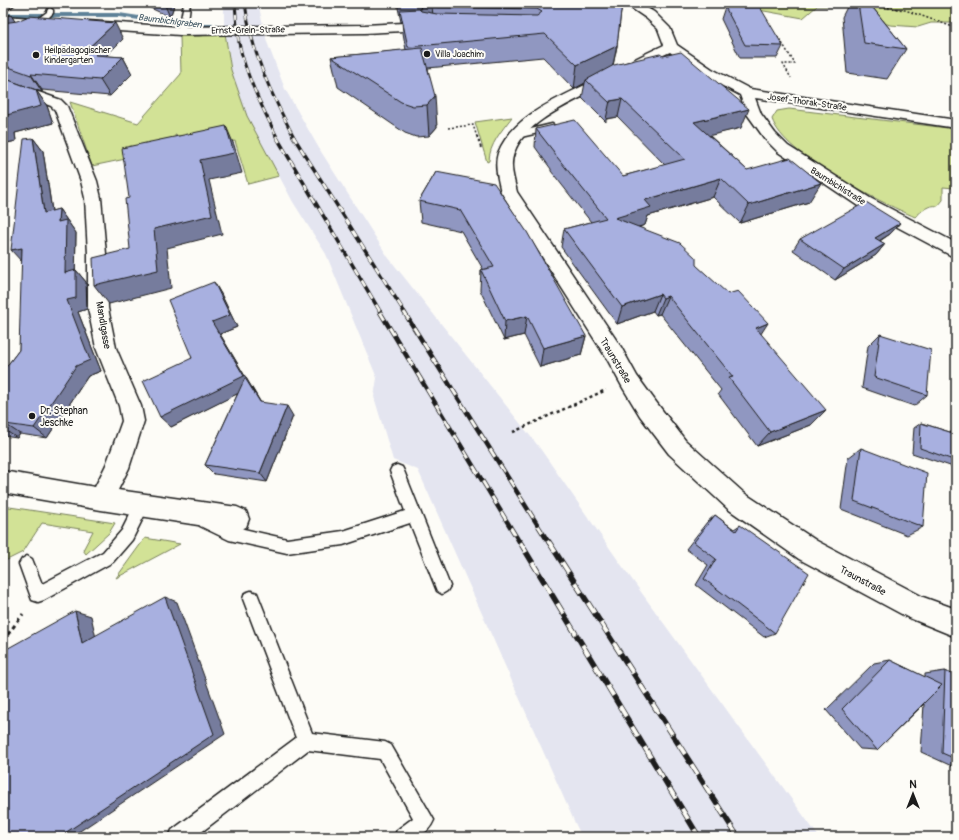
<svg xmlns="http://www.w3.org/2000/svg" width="959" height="840" viewBox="0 0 959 840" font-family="Pangolin,sans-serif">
<rect width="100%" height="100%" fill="#fdfcf7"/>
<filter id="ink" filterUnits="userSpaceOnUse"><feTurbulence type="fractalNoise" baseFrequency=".025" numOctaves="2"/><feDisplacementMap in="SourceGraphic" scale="8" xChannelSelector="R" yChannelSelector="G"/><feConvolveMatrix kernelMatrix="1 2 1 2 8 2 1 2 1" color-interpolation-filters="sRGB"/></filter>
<g filter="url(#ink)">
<!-- built -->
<polygon fill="#e4e5f0" points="224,3 258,3 267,42 285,89 320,150 388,257 539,447 620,563 819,837 582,837 575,823 418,470 393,460 374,397 377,378 326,254 293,202 247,116 231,70 224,21"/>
<!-- green -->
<g fill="#d2e296" stroke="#777f59">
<polygon points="748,3 956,3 956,23 931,23 918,27 890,25 853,12 844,6 817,6 803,18 753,9"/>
<polygon points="225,33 231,70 247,116 279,176 248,184 235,141 219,144 175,135 178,148 92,166 70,102 138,123 181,74 180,36 199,36"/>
<path d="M789,109l167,20v57l-2,2 -11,-1v13l-5,6c-10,-2 -16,5 -23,11 -36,-16 -130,-60 -143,-98l5,-8z"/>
<path d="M512,117c-10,13 -23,28 -23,44l-2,1 -12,-40z"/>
<polygon points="3,506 115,523 109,533 86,554 83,550 93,531 42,523 23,552 3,562 3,542 4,541 3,535"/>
<polygon points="145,538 180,544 116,578"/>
</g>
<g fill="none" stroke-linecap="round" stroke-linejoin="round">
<!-- stream -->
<polygon fill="#5e8298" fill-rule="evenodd" points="3,13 119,13 192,24 216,24 219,26 216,28 192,28 119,17 3,17"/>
<!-- service casing -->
<g stroke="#1c1c1c" stroke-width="3">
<g id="service">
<polygon points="9,3 16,3 3,13 3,8"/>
<path d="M184,3h6c-1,9 -1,26 -10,30l-4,-2 5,-12z"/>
<polygon points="656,3 669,3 641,10 638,8"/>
<polygon points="50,8 53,10 53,13 42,24 36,24 36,20 47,12 48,9"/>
<polygon points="552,124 556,127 555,129 517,138 513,135 514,133"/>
<polygon points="397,465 402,467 404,471 450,586 447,591 442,594 437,591 410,523 343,545 287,553 229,540 200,526 198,521 200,516 205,514 231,526 287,539 343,531 405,511 390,471 392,467"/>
<polygon points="142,498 147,500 149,505 147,510 132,540 113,562 44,600 38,602 32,600 19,564 22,559 27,556 32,559 42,584 103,552 122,530 137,500"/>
<path d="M251,591l6,2 55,140 73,9 6,3 43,75c-8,19 -22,17 -40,17l3,-7 16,-12 -33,-59 -72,-9 -113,87h-26l3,-7 124,-92 -53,-139 2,-6z"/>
</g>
</g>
<!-- minor casing -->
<g stroke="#1c1c1c" stroke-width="3">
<g id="minor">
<path d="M624,3h14l16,9 16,16 7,17 35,24 38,20 206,31v8l-201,-30 6,16 14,19 13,13 82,52 86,45v14l-6,-2 -92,-49 -80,-54 -13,-13 -18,-25 -7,-19 -38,-20 -32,-23c-23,10 -44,22 -65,33 -29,16 -80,35 -91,68 -5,13 0,26 3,39l104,155 16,29 19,26 29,38 59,53 73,48 106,56 33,12v28l-49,-20 -108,-58 -71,-50 -59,-55 -29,-38 -17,-28 -16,-29 -106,-167c-3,-13 -7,-26 -3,-39 15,-38 62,-55 95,-72 24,-13 47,-25 71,-36l-6,-16 -12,-11z"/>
<polygon points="3,16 48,19 52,20 54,23 52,26 48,27 3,24"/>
<polygon points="431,20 435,21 437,24 435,27 423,30 365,33 180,35 88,29 84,28 82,25 84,22 88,21 180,27 365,25 423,22"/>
<polygon points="13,83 61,100 67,106 97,181 101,198 106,254 108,308 116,348 141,406 144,421 129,468 118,490 237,507 246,511 249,519 246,527 237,531 101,510 3,493 3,471 95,487 106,465 122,421 119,406 96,348 88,308 88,254 85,198 81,181 55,110 51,106 8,90 6,87 8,84"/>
</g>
</g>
<!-- path-far3 -->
<g stroke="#1c1c1c" stroke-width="1.5" stroke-dasharray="2 2" stroke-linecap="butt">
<polyline points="793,3 851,4"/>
<polyline points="868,5 905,10 956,28"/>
<polyline points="777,38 779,38 795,64 783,64 791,78"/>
<polyline points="448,128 473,125 477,137"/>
</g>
<!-- path-far2 -->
<polyline stroke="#1c1c1c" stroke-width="2" stroke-dasharray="2.5 2.5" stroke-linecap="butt" points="477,136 481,148"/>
<!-- path-far1 -->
<polyline stroke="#1c1c1c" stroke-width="2.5" stroke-dasharray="3 3" stroke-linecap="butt" points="513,432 606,390"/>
<!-- path -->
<polyline stroke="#1c1c1c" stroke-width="3" stroke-dasharray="4 4" stroke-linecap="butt" points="3,641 23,614"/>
<!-- service -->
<use href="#service" fill="#fdfcf7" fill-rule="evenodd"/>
<!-- minor -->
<use href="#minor" fill="#fdfcf7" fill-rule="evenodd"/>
<!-- rail-far3 casing -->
<g stroke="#1c1c1c" stroke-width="3">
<g id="rail-far3">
<path d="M235,3c1,13 2,27 4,40 7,33 23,64 38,94"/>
<path d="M245,3c6,49 26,91 49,134"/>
</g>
</g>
<!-- rail-far2 casing -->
<g stroke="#1c1c1c" stroke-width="3.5">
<g id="rail-far2">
<polyline points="276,136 381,313"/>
<polyline points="293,136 405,313"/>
</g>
</g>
<!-- rail-far1 casing -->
<g stroke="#1c1c1c" stroke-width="4.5">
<g id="rail-far1">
<polyline points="380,312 520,543"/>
<polyline points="404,312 549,543"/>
</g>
</g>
<!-- rail casing -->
<g stroke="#1c1c1c" stroke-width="5.5">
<g id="rail">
<polyline points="520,542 699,837"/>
<polyline points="549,542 738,837"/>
</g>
</g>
<!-- rail-far3 -->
<use href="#rail-far3" stroke="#fdfcf7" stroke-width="2" stroke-dasharray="5.5" stroke-linecap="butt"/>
<!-- rail-far2 -->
<use href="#rail-far2" stroke="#fdfcf7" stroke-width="2.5" stroke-dasharray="7" stroke-linecap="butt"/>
<!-- rail-far1 -->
<use href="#rail-far1" stroke="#fdfcf7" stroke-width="3" stroke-dasharray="9" stroke-linecap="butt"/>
<!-- rail -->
<use href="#rail" stroke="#fdfcf7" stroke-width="4" stroke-dasharray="12" stroke-linecap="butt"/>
</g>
<!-- wall -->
<g fill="#9097c1" stroke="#1c1c1c">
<polygon points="143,3 175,3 170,17 146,6"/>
<polygon points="397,3 622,3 617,46 613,66 741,128 709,135 747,170 809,202 740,223 713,197 648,216 645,225 639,227 696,265 761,334 811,425 757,446 718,394 721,390 660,314 656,315 653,311 617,324 561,247 564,229 591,222 551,171 551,169 535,147 536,129 623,176 665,165 618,117 606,119 606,122 582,98 585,83 574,89 543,57 428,68 437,127 429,136 416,137 405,133 338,87 331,57 406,50 403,33 402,22 401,22"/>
<polygon points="849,3 869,3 906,49 887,79 847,73 842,17"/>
<polygon points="725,7 783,46 777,58 740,58 721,19"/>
<polygon points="3,14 11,15 15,22 123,39 106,56 123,57 132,74 110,96 42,90 42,92 8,80 36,90 47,106 53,123 15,133 16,141 3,144"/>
<polygon points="33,138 43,151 52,211 59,209 76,233 75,270 76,270 86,282 87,309 78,312 101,371 88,376 47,438 20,434 17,438 3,436 3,371 19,350"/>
<polygon points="436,172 586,336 581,355 540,367 524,335 504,340 480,290 481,270 483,269 461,231 421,222 419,201"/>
<polygon points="900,223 890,234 880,241 885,244 876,255 835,280 793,250 800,239"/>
<polygon points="214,282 221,294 237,327 220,334 260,402 293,416 267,482 214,474 205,465 238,393 171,427"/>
<polygon points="880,334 927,395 914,406 862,388 868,346"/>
<polygon points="921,423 956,434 956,468 912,453 914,428"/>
<polygon points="861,448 923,527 907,535 841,509 848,458"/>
<polygon points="715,515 734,529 740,525 775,633 764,637 696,585 708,565 686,549 707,522"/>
<polygon points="890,660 925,677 925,674 945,671 956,676 956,768 921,752 924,704 877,750 860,749 826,710 874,663"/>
</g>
<!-- shaded-wall -->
<g fill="#767b9d" stroke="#1c1c1c">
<polygon points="164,3 175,3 170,17"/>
<polygon points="420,3 474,3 432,5 433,17 422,21"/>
<polygon points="11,15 21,31 3,34 3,16"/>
<polygon points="115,23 123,39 102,60 85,51"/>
<polygon points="617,46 612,69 586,80 585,83 574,89 577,65"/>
<polygon points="123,57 132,74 110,96 100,80"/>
<polygon points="3,72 9,80 3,80"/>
<polygon points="31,74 42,90 42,92 31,75"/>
<polygon points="36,90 47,106 53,123 15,133 16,141 3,144 3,116"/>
<polygon points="435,96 437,127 429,136 427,105"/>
<polygon points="622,99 618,117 606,119 610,101"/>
<polygon points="749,109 741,128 687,141 694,122"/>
<polygon points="226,126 234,145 242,173 209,180 222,234 167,248 171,288 109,304 94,285 154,229 200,160"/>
<polygon points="33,138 43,151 54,225 44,213"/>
<polygon points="721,178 713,197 648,216 645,225 610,236 615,218 645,200"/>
<polygon points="821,183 809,202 740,223 749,205"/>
<polygon points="59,209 76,233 75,285 65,273 58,222"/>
<polygon points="900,223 890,234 866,249 875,238"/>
<polygon points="885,244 876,255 835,280 844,269"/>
<polygon points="22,248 22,262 11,250"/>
<polygon points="76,270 86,282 87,309 78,312 101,371 88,376 47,438 34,428 67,300"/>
<polygon points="214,282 221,294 237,327 220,334 267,413 251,387 171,427 160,417 212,322"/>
<polygon points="660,294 653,311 617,324 622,307"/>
<polygon points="668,296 660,314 656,315 663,298"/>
<polygon points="527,316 524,335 504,340 505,321"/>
<polygon points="768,323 757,340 756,328"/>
<polygon points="586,336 581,355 540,367 543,348"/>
<polygon points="287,406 293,416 267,482 260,473"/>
<polygon points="826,410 811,425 757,446 770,432"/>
<polygon points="5,424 20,434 17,438 3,429 3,427"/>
<polygon points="165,597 177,602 225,734 71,837 59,837"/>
<polygon points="75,611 91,616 98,647 82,643"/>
</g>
<!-- building -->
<g fill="#a8b0e0" stroke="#1c1c1c">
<polygon points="438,3 622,3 617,46 577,65 545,34 408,47 400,10 419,9 421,11 437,14 537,16 542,12 537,9 437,7 432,5"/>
<polygon points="858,3 869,3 906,49 864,43"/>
<polygon points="725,7 760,7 783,46 745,45"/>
<polygon points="3,14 11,15 3,16"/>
<polygon points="29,16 115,23 85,51 98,52 95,55 123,57 100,80 31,74 31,75 3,65 3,23 17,21"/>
<polygon points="422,48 435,96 427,105 413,106 401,102 331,57"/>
<polygon points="681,52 749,109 694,122 747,170 790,158 821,183 749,205 721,178 645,200 651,207 615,218 680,243 696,258 696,265 728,294 738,291 768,323 756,328 826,410 770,432 729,378 733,377 668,296 663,298 660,294 622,307 564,229 606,218 553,152 554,152 536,129 575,120 623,176 685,159 622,99 610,101 610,103 586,80 614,65 660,54 663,56"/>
<polygon points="3,78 36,90 41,106 3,116"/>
<polygon points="226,126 234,153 200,160 212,215 154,229 158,270 94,285 93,258 130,249 125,199 129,198 122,148"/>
<polygon points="33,138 44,213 59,209 58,222 66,220 65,273 76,270 76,298 67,300 90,360 76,366 34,428 5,424 3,427 3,371 19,350 22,248 11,250 24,139"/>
<polygon points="436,172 494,183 527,232 586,336 543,348 527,316 505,321 481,270 494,267 460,210 419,201"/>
<polygon points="866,202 900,223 875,238 885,244 844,269 800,239"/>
<polygon points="214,282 230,315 212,322 244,376 160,417 143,381 192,358 168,300"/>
<polygon points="880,334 931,350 927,395 874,377"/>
<polygon points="245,378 260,402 287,406 260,473 205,465"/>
<polygon points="921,423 956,434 956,461 920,448"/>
<polygon points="861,448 927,473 923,527 854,501"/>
<polygon points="715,515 736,531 740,525 809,573 775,633 704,579 716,559 694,542"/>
<polygon points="165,597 214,734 59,837 3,837 3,651 75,611 82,643"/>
<polygon points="890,660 942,685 877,750 842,709"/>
<polygon points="945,671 956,676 956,759 942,753"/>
</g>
</g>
<!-- markers -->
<g fill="#1c1c1c" stroke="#fdfcf7" stroke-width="1.5">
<circle cx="427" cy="54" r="4"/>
<circle cx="36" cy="55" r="4"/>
<circle cx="32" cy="416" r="4"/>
</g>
<g text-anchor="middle" stroke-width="4" stroke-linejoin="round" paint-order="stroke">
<!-- far-water labels -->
<g font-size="9" font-style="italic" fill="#425864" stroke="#fdfcf7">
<text transform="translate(170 21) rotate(7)" y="3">Baumbichlgraben</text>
</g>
<!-- far-street labels -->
<g font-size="9" fill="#1c1c1c" stroke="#fdfcf7">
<text transform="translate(248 30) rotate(-1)" y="3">Ernst-Grein-Straße</text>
<text transform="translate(807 102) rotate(8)" y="3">Josef-Thorak-Straße</text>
<text transform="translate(838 186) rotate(32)" y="3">Baumbichlstraße</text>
</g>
<!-- far-poi labels -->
<g font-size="9" fill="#1c1c1c" stroke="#fdfcf7" text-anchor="start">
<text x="44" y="53">Heilpädagogischer<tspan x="44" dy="10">Kindergarten</tspan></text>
<text x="435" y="57">Villa Joachim</text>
</g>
<!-- street labels -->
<g font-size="10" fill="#1c1c1c" stroke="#fdfcf7">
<text transform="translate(104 325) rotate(80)" y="4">Mandlgasse</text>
<text transform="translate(616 360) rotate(59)" y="4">Traunstraße</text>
<text transform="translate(863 580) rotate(28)" y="4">Traunstraße</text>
</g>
<!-- poi labels -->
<g font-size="10" fill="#1c1c1c" stroke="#fdfcf7" text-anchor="start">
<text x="40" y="414">Dr. Stephan<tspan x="40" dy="12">Jeschke</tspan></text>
</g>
</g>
<!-- margin -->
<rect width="959" height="840" fill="none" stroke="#fdfcf7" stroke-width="16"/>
<rect x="8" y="8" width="943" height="824" fill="none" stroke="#1c1c1c" stroke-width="1.5" filter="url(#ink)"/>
<!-- north arrow -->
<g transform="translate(913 794)" stroke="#fdfcf7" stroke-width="3" paint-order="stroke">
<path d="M0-3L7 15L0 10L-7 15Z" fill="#1c1c1c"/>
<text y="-6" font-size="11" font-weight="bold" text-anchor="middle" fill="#1c1c1c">N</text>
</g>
</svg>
